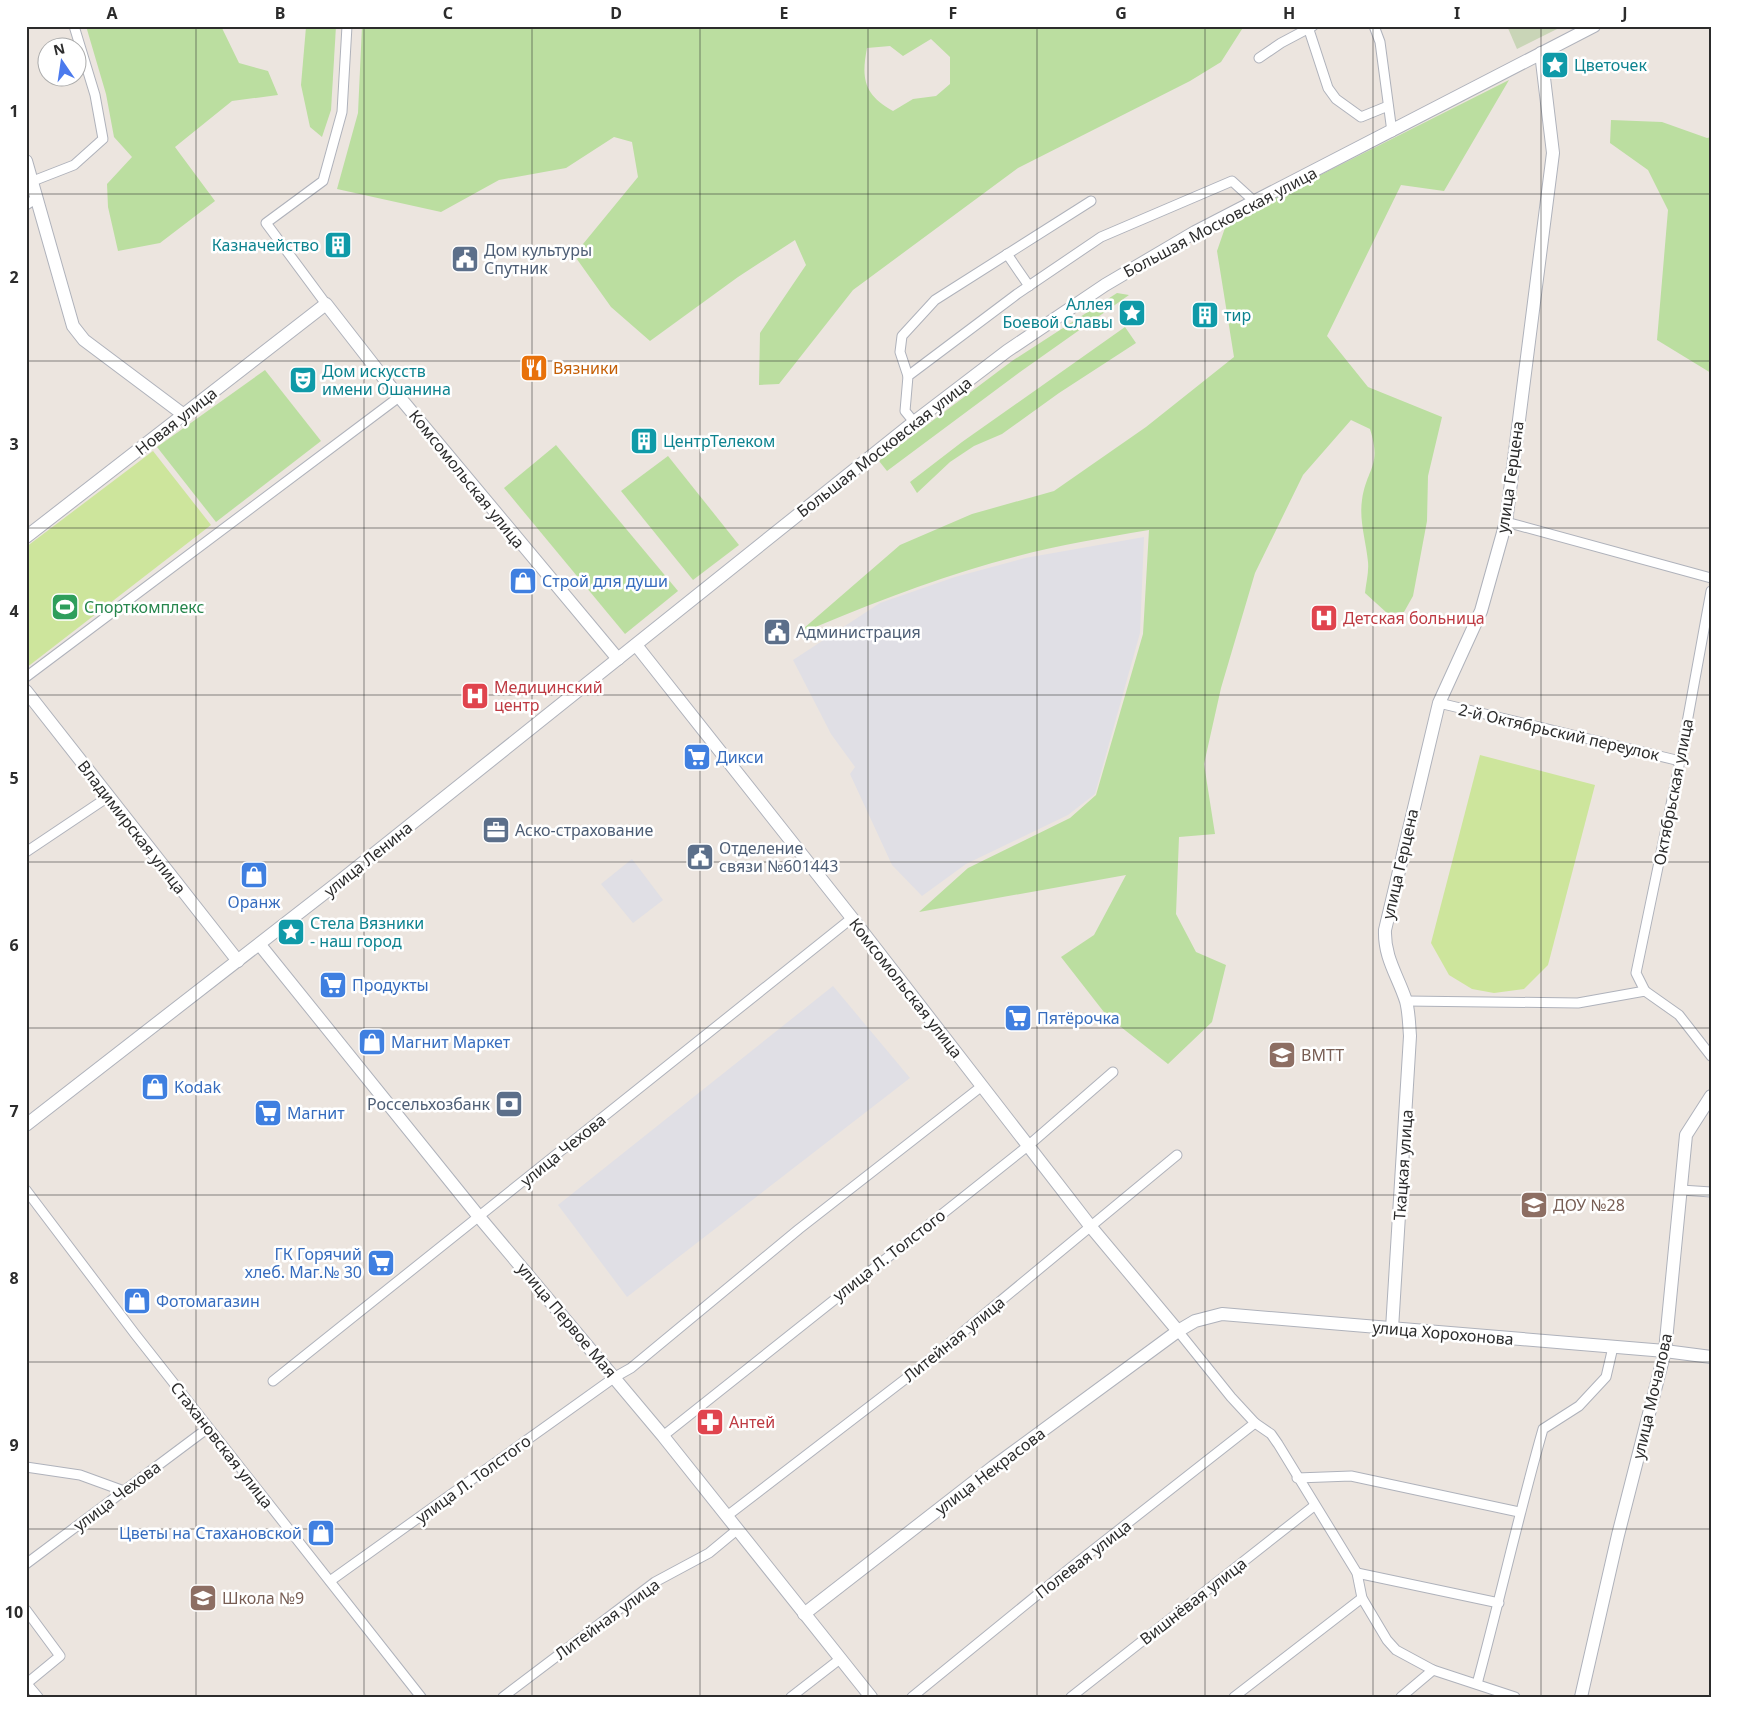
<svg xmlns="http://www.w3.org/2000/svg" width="1737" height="1723" viewBox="0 0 1737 1723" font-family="'Noto Sans',sans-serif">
<rect width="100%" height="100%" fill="#ece5df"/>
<!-- industrial -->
<g fill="#e0dfe5">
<polygon points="1144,537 1140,633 1095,794 1068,815 966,864 922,896 892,865 850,774 855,767 831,734 793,660 880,603 955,577 1025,558"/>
<polygon points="632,859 663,900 633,923 601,884"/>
<polygon points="833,986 910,1078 627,1297 558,1205"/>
</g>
<!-- green -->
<g fill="#bbdea0" fill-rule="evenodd">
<polygon points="86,26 221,26 239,63 268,71 278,95 232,101 175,147 215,201 160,243 118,251 108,207 107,184 132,157 114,137 106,94"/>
<polygon points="336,26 331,110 322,137 310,127 301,85 306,27"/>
<path d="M362,26h882l-23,36 -31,19 -172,87 -165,122 -74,94 -20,1 1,-52 46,-68 -11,-25 -57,37 -88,64 -39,-34 -37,-52 64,-78 -6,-35 -18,-5 -48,31 -67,12 -58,32 -104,-23 21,-76zM931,39l19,18v27l-14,12 -23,3 -20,12c-29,-16 -32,-32 -26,-63l23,-2 13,10z"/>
<path d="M1509,80l-65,111 -43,-6 -74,151 41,51 74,30 -14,59 -1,45 -14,75 -9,16 -17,1 -22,-20c1,-10 4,-21 3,-31 -2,-21 -9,-41 -6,-62 5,-33 20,-33 8,-71l-19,-9 -48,55 -48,98 -34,115 -17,76 11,70 -36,3 -3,77 20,38 30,13 -14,57 -44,42 -61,-48 -46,-59 33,-22 32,-60 -207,37 49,-44 102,-50 26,-23 47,-161 6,-104c-53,9 -106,18 -157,33 -67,19 -131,45 -196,72l104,-90 72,-31 82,-23 92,-64 88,-70 -17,-106 10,-29z"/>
<polygon points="1611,120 1662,122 1707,138 1711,137 1711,373 1657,340 1668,210 1648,170 1610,143"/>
<polygon points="1117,293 1129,295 1020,372 887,471 879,461 1012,361"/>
<polygon points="1125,327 1136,343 1059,393 1002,434 974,446 950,462 917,493 910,482 962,442"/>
<polygon points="265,370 321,441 216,522 157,447"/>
<polygon points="556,445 678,591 625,634 504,488"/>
<polygon points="668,456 739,545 693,580 621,491"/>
</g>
<!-- cemetery -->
<polygon fill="#c9d5b7" points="1507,26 1563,26 1517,49"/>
<!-- pitch -->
<g fill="#cde59c">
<polygon points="153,451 211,525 26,668 26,547"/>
<polygon points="1480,755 1595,785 1548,965 1524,989 1494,993 1472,989 1449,975 1431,943"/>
</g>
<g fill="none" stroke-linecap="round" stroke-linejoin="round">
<!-- street casing -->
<g stroke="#afb2bb" stroke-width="11">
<g id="street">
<polyline points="1374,26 1380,42 1392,132"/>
<polyline points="1309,30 1328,88 1336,99 1361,117 1388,106"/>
<polyline points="1259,58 1281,43 1313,26"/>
<polyline points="33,181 74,165 103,139 95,95 74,26"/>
<polyline points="26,205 37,198"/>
<polyline points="1007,254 1029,286"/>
<polyline points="326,304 266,223 323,181 342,112 347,26"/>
<polyline points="908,376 900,352 902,336 935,300 1091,201"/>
<polyline points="914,422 905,411 908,376 1017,294 1101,237 1232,181 1255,202"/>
<polyline points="1506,522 1711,578"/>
<polyline points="26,677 399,397"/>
<polyline points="1439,703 1680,761"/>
<polyline points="26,852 108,797"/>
<polyline points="1645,991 1636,973 1680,761 1711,591"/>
<polyline points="1406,1001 1578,1003 1645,991 1679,1015 1711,1056"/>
<polyline points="26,1190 135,1334 421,1697"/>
<polyline points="1681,1190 1711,1192"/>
<polyline points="1178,1331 1231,1397 1255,1423 1271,1434 1278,1444 1357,1573 1362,1598 1387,1640 1396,1650 1433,1670 1515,1697"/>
<polyline points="273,1381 852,918"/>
<polyline points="663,1436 1029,1145 1113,1072"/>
<polyline points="26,1467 80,1475 124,1491"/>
<polyline points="1297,1478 1351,1476 1519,1512"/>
<polyline points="727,1516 917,1370 1177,1155"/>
<polyline points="26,1564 208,1428"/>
<polyline points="1357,1573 1499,1603"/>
<polyline points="330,1581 615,1377 631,1368 799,1229 982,1086"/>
<polyline points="26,1610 60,1656 26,1684"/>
<polyline points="27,1684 38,1697"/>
<path d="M1477,1684c23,-85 42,-171 66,-255l36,-23 27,-29 7,-30"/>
<polyline points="503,1697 655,1582 709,1553 738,1529"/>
<polyline points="791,1697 840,1659"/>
<polyline points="912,1697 1069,1569 1255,1423"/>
<polyline points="1071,1697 1314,1506"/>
<polyline points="1234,1697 1362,1598"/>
<polyline points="1401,1697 1433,1670"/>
</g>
</g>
<!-- secondary casing -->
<g stroke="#afb2bb" stroke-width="14">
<g id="secondary">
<polyline points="26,161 73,326 84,340 184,415"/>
<polyline points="26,537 326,304 386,381 618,659"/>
<polyline points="636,645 852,918 1091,1227 1178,1331"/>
<polyline points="26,691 238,961"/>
<polyline points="260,945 480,1218 663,1436 871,1697"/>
<polyline points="26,1125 340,881 914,422 1007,351 1105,285 1195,232 1594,26"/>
<path d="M1392,1329l18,-293c-1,-12 -1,-24 -4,-35 -8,-25 -22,-43 -21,-71l54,-227 42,-92 25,-89 47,-369 -12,-100"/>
<polyline points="804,1614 993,1467 1178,1331 1195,1321 1222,1314 1665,1351 1711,1357"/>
<polyline points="1581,1697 1618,1535 1665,1351 1686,1135 1711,1096"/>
</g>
</g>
<!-- street -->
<use href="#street" stroke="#fff" stroke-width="9"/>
<!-- secondary -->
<use href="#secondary" stroke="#fff" stroke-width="12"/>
</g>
<!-- grid -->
<path fill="none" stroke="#2c2c2c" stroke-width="1" stroke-opacity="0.55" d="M196,26v1671M364,26v1671M532,26v1671M700,26v1671M868,26v1671M1037,26v1671M1205,26v1671M1373,26v1671M1541,26v1671M26,194h1685M26,361h1685M26,528h1685M26,695h1685M26,862h1685M26,1028h1685M26,1195h1685M26,1362h1685M26,1529h1685"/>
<!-- icons -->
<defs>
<g id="sight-square" transform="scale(1.4375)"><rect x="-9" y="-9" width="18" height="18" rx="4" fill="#0f9aa8" stroke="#fff"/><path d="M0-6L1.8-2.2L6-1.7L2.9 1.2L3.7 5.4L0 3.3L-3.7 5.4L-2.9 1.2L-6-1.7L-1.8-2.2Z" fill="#fff"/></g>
<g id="building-square" transform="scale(1.4375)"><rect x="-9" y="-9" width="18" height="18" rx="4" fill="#0f9aa8" stroke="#fff"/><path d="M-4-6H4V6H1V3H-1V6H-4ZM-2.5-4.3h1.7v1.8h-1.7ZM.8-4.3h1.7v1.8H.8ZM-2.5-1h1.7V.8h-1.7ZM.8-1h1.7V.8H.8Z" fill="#fff"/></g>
<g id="civic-square" transform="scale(1.4375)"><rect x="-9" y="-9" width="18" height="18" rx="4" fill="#5c6f8a" stroke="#fff"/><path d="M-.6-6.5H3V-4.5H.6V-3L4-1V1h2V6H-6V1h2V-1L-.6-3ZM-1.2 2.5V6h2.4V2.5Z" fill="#fff"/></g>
<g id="restaurant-square" transform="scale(1.4375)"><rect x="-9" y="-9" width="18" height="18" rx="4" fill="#e8710a" stroke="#fff"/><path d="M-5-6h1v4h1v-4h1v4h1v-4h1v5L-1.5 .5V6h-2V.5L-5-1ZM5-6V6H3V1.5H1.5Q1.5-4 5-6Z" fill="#fff"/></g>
<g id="theatre-square" transform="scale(1.4375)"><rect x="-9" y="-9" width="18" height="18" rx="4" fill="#0f9aa8" stroke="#fff"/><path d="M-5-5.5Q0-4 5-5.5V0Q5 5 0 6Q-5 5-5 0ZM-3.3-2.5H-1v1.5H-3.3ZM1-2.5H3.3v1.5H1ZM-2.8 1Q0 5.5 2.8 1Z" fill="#fff"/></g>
<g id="shop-square" transform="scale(1.4375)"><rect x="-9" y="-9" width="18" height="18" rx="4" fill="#3f7fe0" stroke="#fff"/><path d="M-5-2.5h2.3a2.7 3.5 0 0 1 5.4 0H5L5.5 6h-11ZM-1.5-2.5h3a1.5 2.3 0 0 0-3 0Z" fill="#fff"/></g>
<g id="stadium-square" transform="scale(1.4375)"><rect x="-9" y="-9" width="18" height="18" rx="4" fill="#2e9e5b" stroke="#fff"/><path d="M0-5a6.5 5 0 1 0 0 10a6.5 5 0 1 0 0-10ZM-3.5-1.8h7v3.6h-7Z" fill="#fff"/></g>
<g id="hospital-square" transform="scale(1.4375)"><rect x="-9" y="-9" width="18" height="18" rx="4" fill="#e0444e" stroke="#fff"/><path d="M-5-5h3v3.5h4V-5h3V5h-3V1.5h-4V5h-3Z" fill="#fff"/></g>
<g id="supermarket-square" transform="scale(1.4375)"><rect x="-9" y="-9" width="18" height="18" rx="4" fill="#3f7fe0" stroke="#fff"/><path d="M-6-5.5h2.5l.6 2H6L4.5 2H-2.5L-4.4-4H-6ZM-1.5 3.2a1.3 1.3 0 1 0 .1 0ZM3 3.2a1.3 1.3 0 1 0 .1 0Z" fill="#fff"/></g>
<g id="office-square" transform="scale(1.4375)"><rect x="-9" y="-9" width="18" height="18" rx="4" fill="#5c6f8a" stroke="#fff"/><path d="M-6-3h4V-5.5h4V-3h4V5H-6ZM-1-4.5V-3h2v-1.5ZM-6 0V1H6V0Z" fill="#fff"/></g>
<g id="university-square" transform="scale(1.4375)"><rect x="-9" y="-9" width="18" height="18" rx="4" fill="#8d6e63" stroke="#fff"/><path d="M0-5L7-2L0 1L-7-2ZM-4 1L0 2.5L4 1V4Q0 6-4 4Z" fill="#fff"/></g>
<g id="bank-square" transform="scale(1.4375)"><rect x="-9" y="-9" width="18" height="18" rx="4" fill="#5c6f8a" stroke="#fff"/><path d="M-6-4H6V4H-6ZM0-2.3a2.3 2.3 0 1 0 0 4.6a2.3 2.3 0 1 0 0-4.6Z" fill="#fff"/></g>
<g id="school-square" transform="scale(1.4375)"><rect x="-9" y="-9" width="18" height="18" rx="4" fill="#8d6e63" stroke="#fff"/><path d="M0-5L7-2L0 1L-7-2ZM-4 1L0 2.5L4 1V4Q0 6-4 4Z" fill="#fff"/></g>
<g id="pharmacy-square" transform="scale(1.4375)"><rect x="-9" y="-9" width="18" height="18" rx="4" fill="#e0444e" stroke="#fff"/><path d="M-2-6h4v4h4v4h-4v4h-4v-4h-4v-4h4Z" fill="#fff"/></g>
</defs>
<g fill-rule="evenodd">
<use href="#sight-square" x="1555" y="65"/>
<use href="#building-square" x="338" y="245"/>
<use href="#civic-square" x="465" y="259"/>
<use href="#sight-square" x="1132" y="313"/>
<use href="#building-square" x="1205" y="315"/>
<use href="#restaurant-square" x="534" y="368"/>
<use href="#theatre-square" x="303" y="380"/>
<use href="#building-square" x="644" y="441"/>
<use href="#shop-square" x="523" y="581"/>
<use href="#stadium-square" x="65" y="607"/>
<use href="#hospital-square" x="1324" y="618"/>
<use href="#civic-square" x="777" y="632"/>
<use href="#hospital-square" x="475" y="696"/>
<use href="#supermarket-square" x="697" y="757"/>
<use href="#office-square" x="496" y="830"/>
<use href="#civic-square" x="700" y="857"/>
<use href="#shop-square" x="254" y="875"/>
<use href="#sight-square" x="291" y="932"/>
<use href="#supermarket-square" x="333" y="985"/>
<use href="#supermarket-square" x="1018" y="1018"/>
<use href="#shop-square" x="372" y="1042"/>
<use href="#university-square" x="1282" y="1055"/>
<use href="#shop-square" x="155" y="1087"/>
<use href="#bank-square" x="509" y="1104"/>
<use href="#supermarket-square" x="268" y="1113"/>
<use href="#school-square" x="1534" y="1205"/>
<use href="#supermarket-square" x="381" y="1263"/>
<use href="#shop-square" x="137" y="1301"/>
<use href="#pharmacy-square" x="710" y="1422"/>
<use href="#shop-square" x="321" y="1533"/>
<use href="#school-square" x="203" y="1598"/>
</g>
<g text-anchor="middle" stroke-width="5" stroke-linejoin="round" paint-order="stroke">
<!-- culture labels -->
<g font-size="16" fill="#0d838f" stroke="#fff" text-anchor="start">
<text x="1574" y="71">Цветочек</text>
<text x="319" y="251" text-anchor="end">Казначейство</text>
<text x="1113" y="310" text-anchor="end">Аллея<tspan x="1113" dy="18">Боевой Славы</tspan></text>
<text x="1224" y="321">тир</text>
<text x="322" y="377">Дом искусств<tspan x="322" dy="18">имени Ошанина</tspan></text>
<text x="663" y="447">ЦентрТелеком</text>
<text x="310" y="929">Стела Вязники<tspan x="310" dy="18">- наш город</tspan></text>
</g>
<!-- street labels -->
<g font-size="16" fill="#2c2c2c" stroke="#fff">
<text transform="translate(1220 222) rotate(-28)" y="6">Большая Московская улица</text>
<text transform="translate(176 421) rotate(-38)" y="6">Новая улица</text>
<text transform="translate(884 447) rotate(-38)" y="6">Большая Московская улица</text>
<text transform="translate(1510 477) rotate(-82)" y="6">улица Герцена</text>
<text transform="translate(467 479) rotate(51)" y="6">Комсомольская улица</text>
<text transform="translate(1559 732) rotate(13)" y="6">2-й Октябрьский переулок</text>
<text transform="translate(1673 792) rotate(-79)" y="6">Октябрьская улица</text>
<text transform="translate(132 827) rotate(52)" y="6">Владимирская улица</text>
<text transform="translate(368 859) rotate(-39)" y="6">улица Ленина</text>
<text transform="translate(1400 864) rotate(-77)" y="6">улица Герцена</text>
<text transform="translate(906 988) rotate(52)" y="6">Комсомольская улица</text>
<text transform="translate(563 1150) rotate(-39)" y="6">улица Чехова</text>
<text transform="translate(1403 1165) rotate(-86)" y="6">Ткацкая улица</text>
<text transform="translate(889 1255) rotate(-38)" y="6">улица Л. Толстого</text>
<text transform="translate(567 1320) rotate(50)" y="6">улица Первое Мая</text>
<text transform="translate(1443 1333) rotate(5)" y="6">улица Хорохонова</text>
<text transform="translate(954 1339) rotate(-39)" y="6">Литейная улица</text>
<text transform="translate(1652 1396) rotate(-77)" y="6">улица Мочалова</text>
<text transform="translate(222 1445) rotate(52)" y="6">Стахановская улица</text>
<text transform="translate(990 1471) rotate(-37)" y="6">улица Некрасова</text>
<text transform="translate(473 1479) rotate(-36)" y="6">улица Л. Толстого</text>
<text transform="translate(117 1496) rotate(-37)" y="6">улица Чехова</text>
<text transform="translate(1083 1559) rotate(-38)" y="6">Полевая улица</text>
<text transform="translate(1193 1601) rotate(-38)" y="6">Вишнёвая улица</text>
<text transform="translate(607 1619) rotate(-36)" y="6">Литейная улица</text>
</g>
<!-- service labels -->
<g font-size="16" fill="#4e5e75" stroke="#fff" text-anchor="start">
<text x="484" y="256">Дом культуры<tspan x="484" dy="18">Спутник</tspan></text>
<text x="796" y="638">Администрация</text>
<text x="515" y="836">Аско-страхование</text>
<text x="719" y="854">Отделение<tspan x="719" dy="18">связи №601443</tspan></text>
<text x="490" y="1110" text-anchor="end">Россельхозбанк</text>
</g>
<!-- food labels -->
<g font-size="16" fill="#c56008" stroke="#fff" text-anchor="start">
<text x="553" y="374">Вязники</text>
</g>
<!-- shop labels -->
<g font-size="16" fill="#366cbe" stroke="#fff" text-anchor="start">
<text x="542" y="587">Строй для души</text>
<text x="716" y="763">Дикси</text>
<text x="254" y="908" text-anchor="middle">Оранж</text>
<text x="352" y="991">Продукты</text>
<text x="1037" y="1024">Пятёрочка</text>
<text x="391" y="1048">Магнит Маркет</text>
<text x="174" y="1093">Kodak</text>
<text x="287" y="1119">Магнит</text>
<text x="362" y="1260" text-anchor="end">ГК Горячий<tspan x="362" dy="18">хлеб. Маг.№ 30</tspan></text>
<text x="156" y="1307">Фотомагазин</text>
<text x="302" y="1539" text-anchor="end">Цветы на Стахановской</text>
</g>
<!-- leisure labels -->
<g font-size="16" fill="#27864d" stroke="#fff" text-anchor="start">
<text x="84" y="613">Спорткомплекс</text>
</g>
<!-- health labels -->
<g font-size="16" fill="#be3a42" stroke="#fff" text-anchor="start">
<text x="1343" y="624">Детская больница</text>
<text x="494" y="693">Медицинский<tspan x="494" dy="18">центр</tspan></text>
<text x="729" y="1428">Антей</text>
</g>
<!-- education labels -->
<g font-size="16" fill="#785e54" stroke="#fff" text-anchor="start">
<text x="1301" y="1061">ВМТТ</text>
<text x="1553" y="1211">ДОУ №28</text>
<text x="222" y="1604">Школа №9</text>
</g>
</g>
<!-- border -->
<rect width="1737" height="1723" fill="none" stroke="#ffffff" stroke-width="55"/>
<!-- north arrow -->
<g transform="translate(62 62) rotate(347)"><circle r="24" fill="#ffffff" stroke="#ababab"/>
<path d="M0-4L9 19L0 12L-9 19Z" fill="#4b7aed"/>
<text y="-8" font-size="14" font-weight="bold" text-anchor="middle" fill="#2c2c2c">N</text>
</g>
<rect x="28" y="28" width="1682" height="1668" fill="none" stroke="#2c2c2c" stroke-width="2"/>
<g font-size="16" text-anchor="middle" font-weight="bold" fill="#2c2c2c">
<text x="112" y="19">A</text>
<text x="280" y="19">B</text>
<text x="448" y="19">C</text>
<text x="616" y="19">D</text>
<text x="784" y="19">E</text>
<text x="953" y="19">F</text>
<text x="1121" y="19">G</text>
<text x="1289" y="19">H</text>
<text x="1457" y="19">I</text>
<text x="1625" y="19">J</text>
<text x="14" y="117">1</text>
<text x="14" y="283">2</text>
<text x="14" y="450">3</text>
<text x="14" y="617">4</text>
<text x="14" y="784">5</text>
<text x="14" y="951">6</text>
<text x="14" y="1117">7</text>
<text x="14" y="1284">8</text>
<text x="14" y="1451">9</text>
<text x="14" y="1618">10</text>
</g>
</svg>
